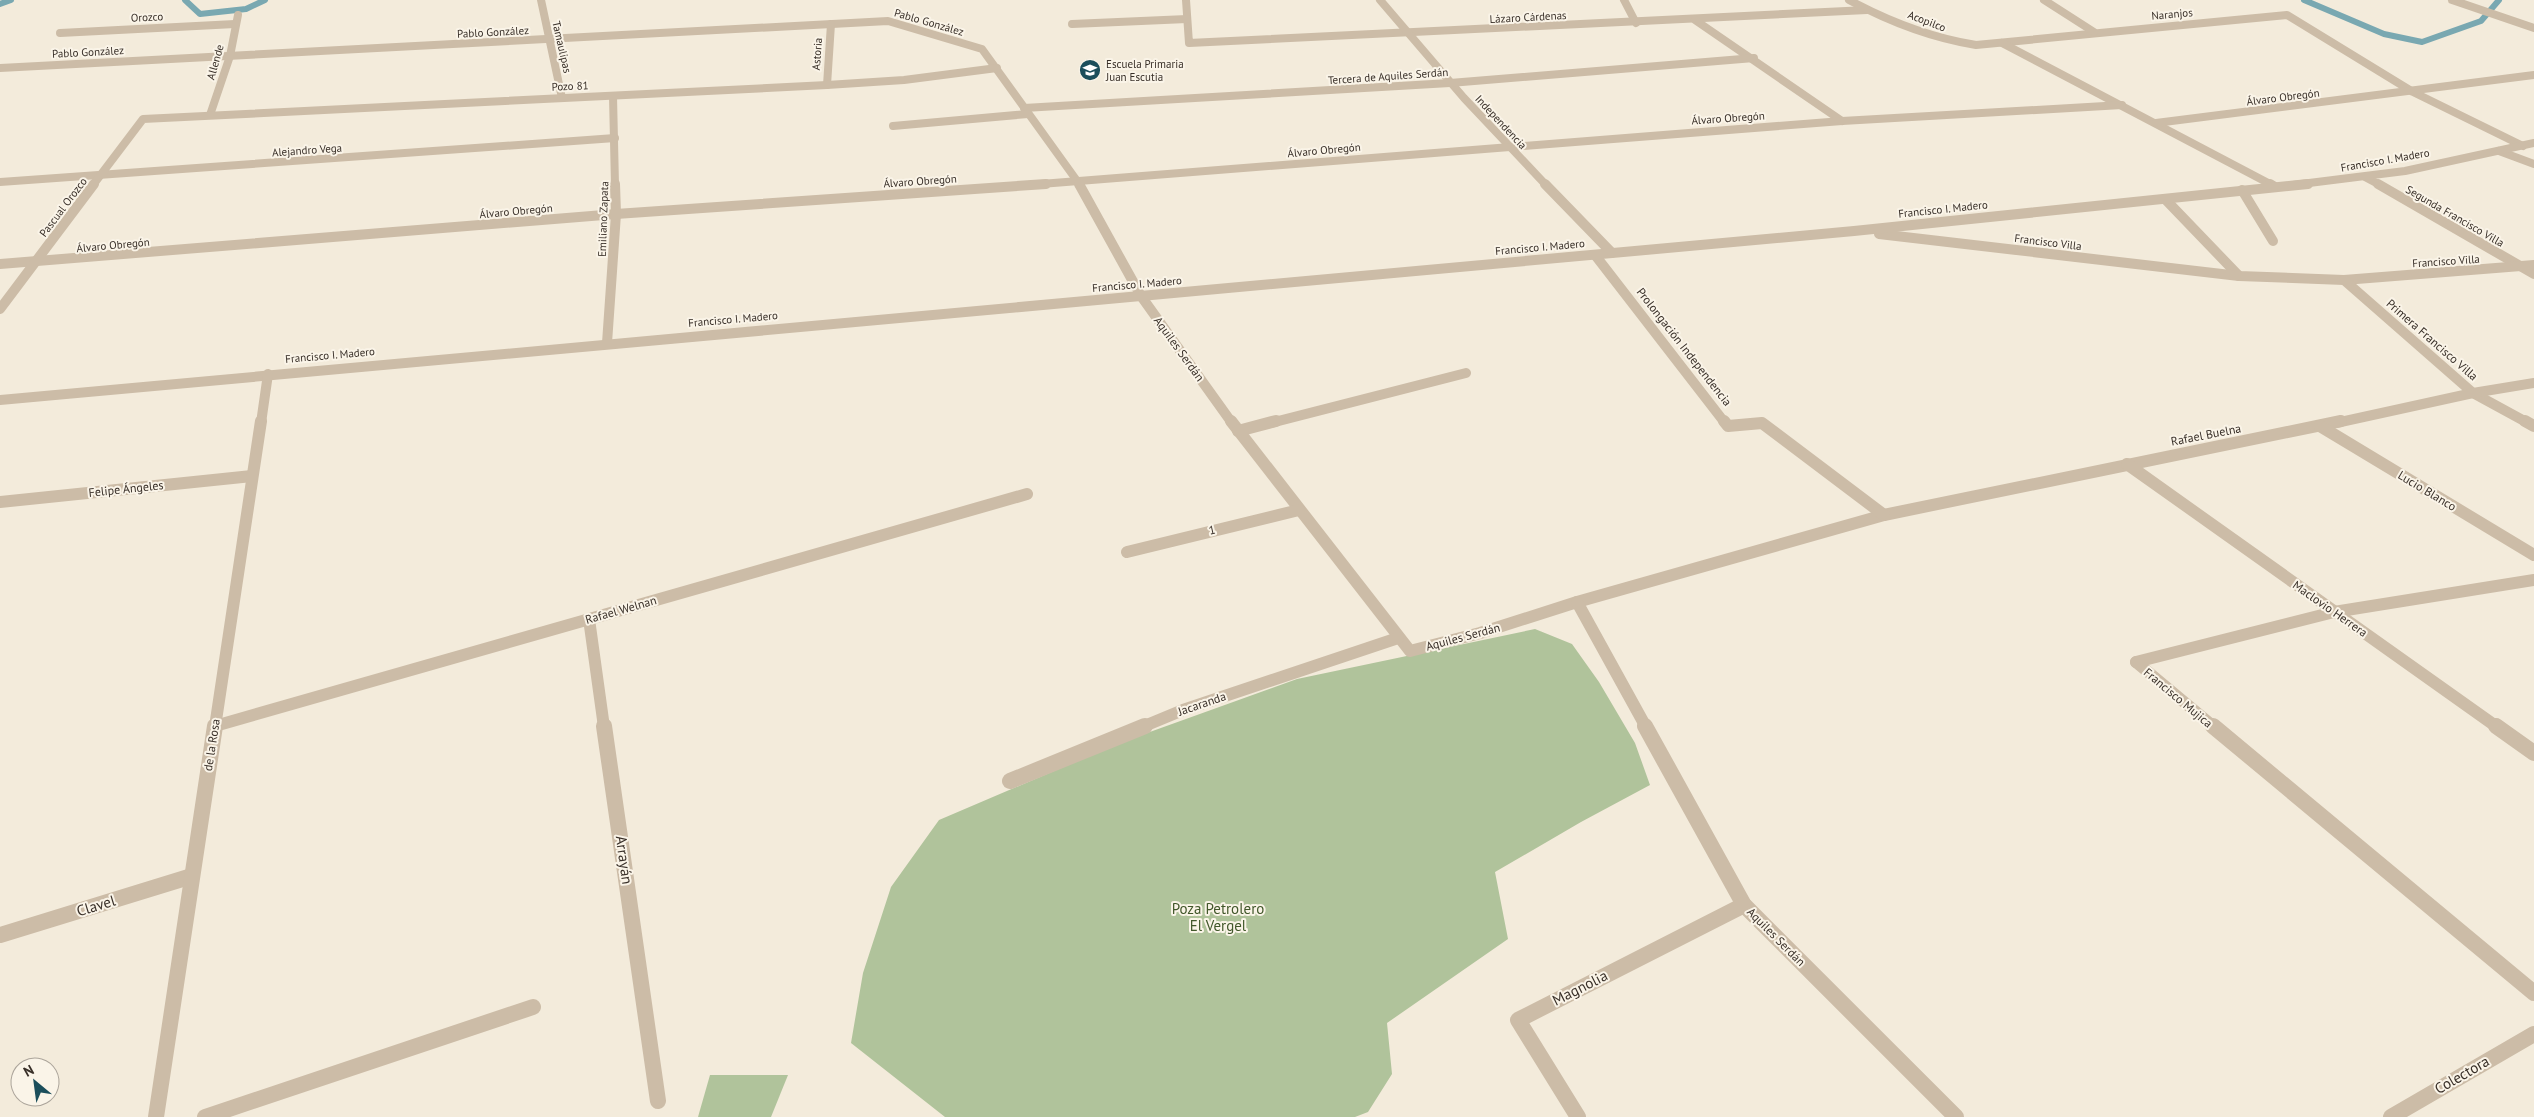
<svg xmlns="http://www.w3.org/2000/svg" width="2534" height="1117" viewBox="0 0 2534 1117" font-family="'PT Sans',sans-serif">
<rect width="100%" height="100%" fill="#f3ebdb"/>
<!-- green -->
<g fill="#b0c39b">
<polygon points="1535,629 1572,644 1599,682 1635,743 1650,785 1581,822 1495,872 1508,939 1387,1023 1392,1074 1368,1112 1355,1117 945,1117 851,1043 863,973 891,887 939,820 1122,742 1297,679"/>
<polygon points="710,1075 788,1075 771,1117 698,1117"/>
</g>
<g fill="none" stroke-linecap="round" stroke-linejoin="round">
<!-- stream -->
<g stroke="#79a8b1" stroke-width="6">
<polyline points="185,0 200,14 246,9 265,0"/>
<polyline points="2304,0 2384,34 2422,42 2481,21 2499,0"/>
<polyline points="0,4 11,0"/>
</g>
<!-- minor-far3 -->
<g stroke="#ccbca7" stroke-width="8">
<polyline points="541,0 562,98"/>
<polyline points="1186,0 1189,43 1867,10"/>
<polyline points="1380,0 1464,98 1546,185"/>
<polyline points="1624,0 1636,23"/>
<path d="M1849,0c39,21 83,38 127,45l311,-30 126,77 110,54"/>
<polyline points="2044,0 2094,32"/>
<polyline points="2452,0 2534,28"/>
<polyline points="1695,20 1842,121"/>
<polyline points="1072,24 1187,19"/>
<polyline points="60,33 235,24"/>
<polyline points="2002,43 2272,185"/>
<polyline points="0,68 888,21 982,49 1080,185"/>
<polyline points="827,85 831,24"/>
<polyline points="613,96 615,185"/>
<polyline points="1024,108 1450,83 1754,58"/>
<polyline points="210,115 230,56 238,15"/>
<polyline points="2156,123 2534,75"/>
<polyline points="893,126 1028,114"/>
<polyline points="2499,151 2534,164"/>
<polyline points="2365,177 2380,185"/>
<polyline points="0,182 615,138"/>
<polyline points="93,185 143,119 827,85 904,80 997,68"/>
<polyline points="1028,185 1842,121 2122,105"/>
<polyline points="2293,185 2405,171 2534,143"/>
</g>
<!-- minor-far2 -->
<g stroke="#ccbca7" stroke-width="10">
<polyline points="1079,184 1141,296 1232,423"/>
<polyline points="1545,184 1612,253"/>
<polyline points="2270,184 2275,187"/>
<polyline points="2378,184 2534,274"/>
<polyline points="2242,190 2273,241"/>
<polyline points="2165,199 2239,276"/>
<polyline points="1879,234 2239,276 2344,280 2534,265"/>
<polyline points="1595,255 1725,423"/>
<polyline points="0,264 616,214 1046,184"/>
<polyline points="2344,280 2473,393 2528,423"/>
<polyline points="0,309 94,184"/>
<polyline points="607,343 616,214 615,184"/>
<polyline points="0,400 1854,231 2308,184"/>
<polyline points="261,423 268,374"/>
<polyline points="1271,423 1466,373"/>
<polyline points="2336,423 2473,393 2534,383"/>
</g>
<!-- minor-far1 -->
<g stroke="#ccbca7" stroke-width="12">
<polyline points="1231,421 1410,651 1480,633 1577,602 1884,515 2341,421"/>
<polyline points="1724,421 1728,426 1762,423 1884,515"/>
<polyline points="2525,421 2534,426"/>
<polyline points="2320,426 2534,555"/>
<polyline points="1238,431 1276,421"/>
<polyline points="2127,464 2497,727"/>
<polyline points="0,502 252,476"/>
<polyline points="1127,552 1299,510"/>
<polyline points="1577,602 1646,727"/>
<polyline points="589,619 604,727"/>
<polyline points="2136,662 2214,727"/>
<polyline points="2136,662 2334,612 2534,580"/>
<polyline points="215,726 1027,494"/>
<polyline points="215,727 261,421"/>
<polyline points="1142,727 1183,710 1398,638"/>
</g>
<!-- minor -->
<g stroke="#ccbca7" stroke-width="16">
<polyline points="604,726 658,1101"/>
<polyline points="1645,726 1744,905 1956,1117"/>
<polyline points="2213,726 2534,993"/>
<polyline points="2496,726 2534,753"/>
<polyline points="1010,781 1145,726"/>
<polyline points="0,935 192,876"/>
<polyline points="156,1117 215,726"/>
<polyline points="205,1117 533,1007"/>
<polyline points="1578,1117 1518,1020 1744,905"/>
<polyline points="2391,1117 2534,1034"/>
</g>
</g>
<!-- icons -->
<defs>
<g id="school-disc" transform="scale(1.125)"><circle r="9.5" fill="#1b4e5b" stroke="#faf4e8"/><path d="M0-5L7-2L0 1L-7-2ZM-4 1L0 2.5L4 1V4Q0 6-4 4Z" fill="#fff"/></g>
</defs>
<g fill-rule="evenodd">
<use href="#school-disc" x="1090" y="70"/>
</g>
<g text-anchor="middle" stroke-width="4" stroke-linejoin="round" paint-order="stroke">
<!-- far-street labels -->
<g font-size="11" fill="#382f28" stroke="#faf4e8">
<text transform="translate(2172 14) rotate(-5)" y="4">Naranjos</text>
<text transform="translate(147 17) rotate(-3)" y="4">Orozco</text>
<text transform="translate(1528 17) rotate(-3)" y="4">Lázaro Cárdenas</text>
<text transform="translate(1927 21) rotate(21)" y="4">Acopilco</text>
<text transform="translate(929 22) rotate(16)" y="4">Pablo González</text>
<text transform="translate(493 32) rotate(-3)" y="4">Pablo González</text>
<text transform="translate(562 47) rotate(77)" y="4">Tamaulipas</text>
<text transform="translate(88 52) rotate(-3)" y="4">Pablo González</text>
<text transform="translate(817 54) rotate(-86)" y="4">Astoria</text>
<text transform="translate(215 62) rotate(-74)" y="4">Allende</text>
<text transform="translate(1388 76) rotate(-4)" y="4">Tercera de Aquiles Serdán</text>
<text transform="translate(570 86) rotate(-2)" y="4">Pozo 81</text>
<text transform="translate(2283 97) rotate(-7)" y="4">Álvaro Obregón</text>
<text transform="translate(1728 118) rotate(-4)" y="4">Álvaro Obregón</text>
<text transform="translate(1501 122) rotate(47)" y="4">Independencia</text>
<text transform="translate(307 150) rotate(-4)" y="4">Alejandro Vega</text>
<text transform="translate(1324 150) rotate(-5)" y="4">Álvaro Obregón</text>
<text transform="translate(2385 160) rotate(-10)" y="4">Francisco I. Madero</text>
<text transform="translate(920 181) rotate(-4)" y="4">Álvaro Obregón</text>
<text transform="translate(63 207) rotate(-53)" y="4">Pascual Orozco</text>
<text transform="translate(1943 209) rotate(-6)" y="4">Francisco I. Madero</text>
<text transform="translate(516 211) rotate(-5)" y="4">Álvaro Obregón</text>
<text transform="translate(2455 216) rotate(30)" y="4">Segunda Francisco Villa</text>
<text transform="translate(603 219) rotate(-88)" y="4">Emiliano Zapata</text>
<text transform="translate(2048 242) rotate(7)" y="4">Francisco Villa</text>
<text transform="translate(113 245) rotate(-5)" y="4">Álvaro Obregón</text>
<text transform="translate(1540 247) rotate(-5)" y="4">Francisco I. Madero</text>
<text transform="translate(2446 261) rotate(-4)" y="4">Francisco Villa</text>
<text transform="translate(1137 284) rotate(-5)" y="4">Francisco I. Madero</text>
<text transform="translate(733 319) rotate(-5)" y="4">Francisco I. Madero</text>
<text transform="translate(330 355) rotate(-5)" y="4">Francisco I. Madero</text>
</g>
<!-- far-poi labels -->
<g font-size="11" fill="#382f28" stroke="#faf4e8" text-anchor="start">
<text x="1106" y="68">Escuela Primaria<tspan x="1106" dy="13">Juan Escutia</tspan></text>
</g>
<!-- street labels -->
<g font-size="12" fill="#382f28" stroke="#faf4e8">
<text transform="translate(2432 340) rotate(41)" y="4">Primera Francisco Villa</text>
<text transform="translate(1684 347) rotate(52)" y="4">Prolongación Independencia</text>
<text transform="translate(1179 349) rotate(54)" y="4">Aquiles Serdán</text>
<text transform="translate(2206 435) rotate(-11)" y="4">Rafael Buelna</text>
<text transform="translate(126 489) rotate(-6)" y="4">Felipe Ángeles</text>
<text transform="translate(2427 491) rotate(31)" y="4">Lucio Blanco</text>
<text transform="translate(1212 530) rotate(-13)" y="4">1</text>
<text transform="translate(2330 609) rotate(35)" y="4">Maclovio Herrera</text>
<text transform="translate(621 610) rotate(-16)" y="4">Rafael Welnan</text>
<text transform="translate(1463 637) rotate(-15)" y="4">Aquiles Serdán</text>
<text transform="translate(2178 698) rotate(40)" y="4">Francisco Mujica</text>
<text transform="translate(1202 704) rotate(-19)" y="4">Jacaranda</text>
<text transform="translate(212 745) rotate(-81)" y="4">de la Rosa</text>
<text transform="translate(1776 937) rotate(45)" y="4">Aquiles Serdán</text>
</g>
<!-- near-street labels -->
<g font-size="15" fill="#382f28" stroke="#faf4e8">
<text transform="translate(624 860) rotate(82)" y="5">Arrayán</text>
<text transform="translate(96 906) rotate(-17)" y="5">Clavel</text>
<text transform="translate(1580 988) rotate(-27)" y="5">Magnolia</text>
<text transform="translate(2462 1075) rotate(-30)" y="5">Colectora</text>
</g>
<!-- near-park labels -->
<g font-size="15" fill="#41572a" stroke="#faf4e8">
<text x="1218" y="914">Poza Petrolero<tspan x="1218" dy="17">El Vergel</tspan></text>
</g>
</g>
<!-- north arrow -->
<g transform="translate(35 1082) rotate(331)"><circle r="24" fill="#faf4e8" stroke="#aca59b"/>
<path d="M0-4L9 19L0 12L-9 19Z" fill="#1b4e5b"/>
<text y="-8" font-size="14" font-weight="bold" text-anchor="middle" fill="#382f28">N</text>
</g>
</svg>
